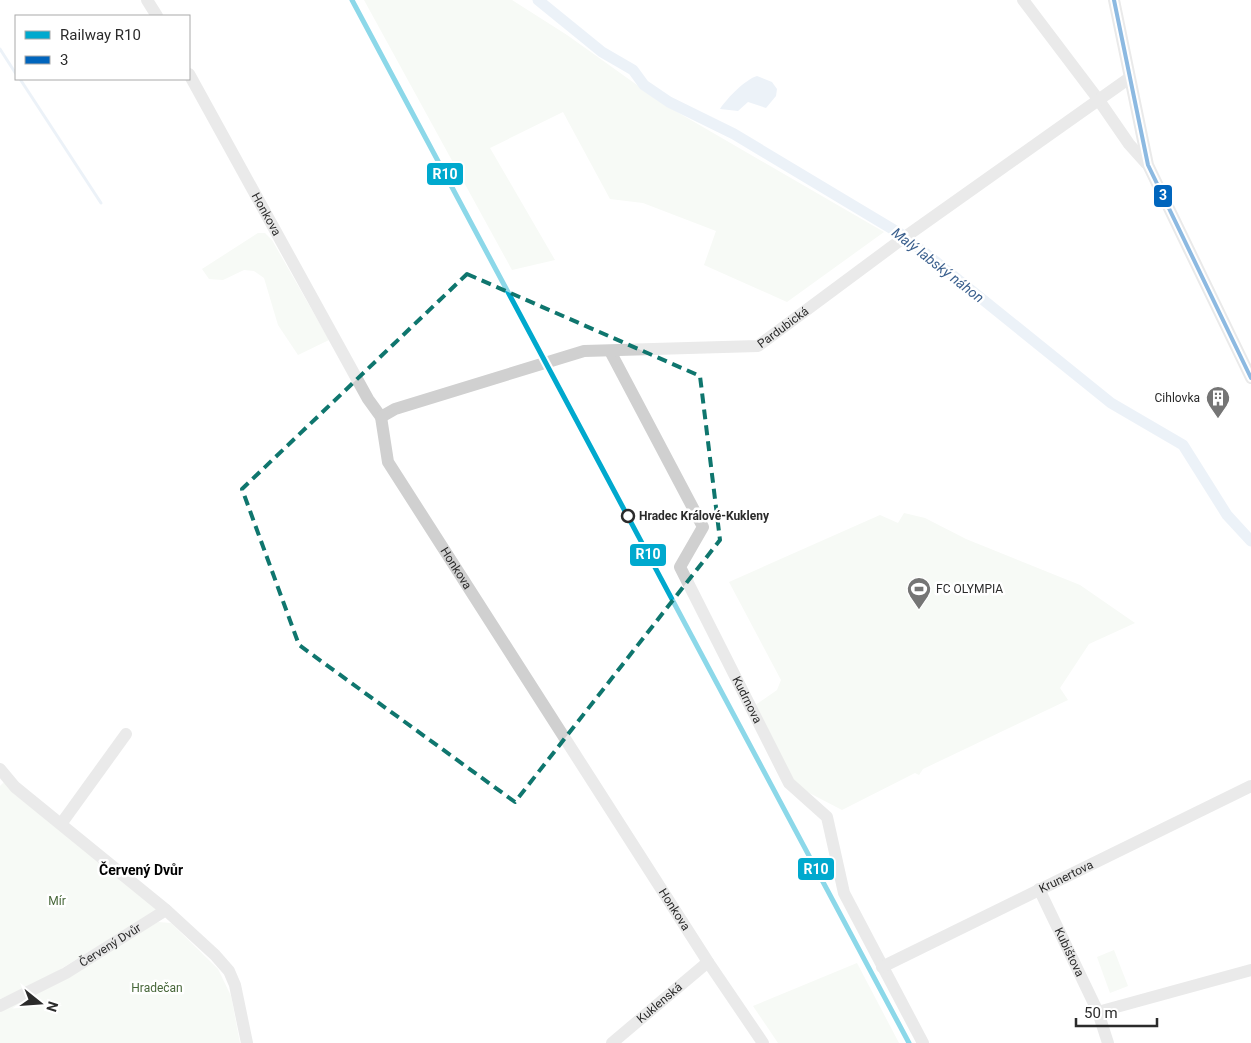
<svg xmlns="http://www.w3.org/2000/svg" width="1251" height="1043" viewBox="0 0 1251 1043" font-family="Roboto,sans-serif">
<rect width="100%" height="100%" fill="#fff"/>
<!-- green -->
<g fill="#edf3ea">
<polygon points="364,0 512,0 567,35 665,105 884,232 787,302 704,265 716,231 643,203 610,199 563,112 490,148 555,260 512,270"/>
<polygon points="258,233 265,233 272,240 329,340 298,355 278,325 264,278 254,271 244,270 223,280 209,279 202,269"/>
<polygon points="904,513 925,518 966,539 1080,585 1135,623 1089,644 1060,688 1068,700 923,769 919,775 915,773 842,810 794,785 754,706 777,690 781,680 729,582 880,515 898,523"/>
<polygon points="5,781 158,910 39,982 0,999 0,786"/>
<polygon points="158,922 171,923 218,969 231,996 240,1043 0,1043 0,1009"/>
<polygon points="1114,950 1128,986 1110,993 1097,957"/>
<polygon points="857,963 899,1043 778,1043 753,1006"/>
</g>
<!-- water -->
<path fill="#d6e2f0" d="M757,76l15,6 5,7 -1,7 -10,12 -18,-6 -10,9 -18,-2c7,-11 26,-30 37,-33z"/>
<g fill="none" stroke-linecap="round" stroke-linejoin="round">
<!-- stream -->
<g stroke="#d6e2f0" stroke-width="3">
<polyline points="0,49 16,74"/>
<polyline points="20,79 101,203"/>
</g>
<!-- canal -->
<polyline stroke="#d6e2f0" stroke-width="11" points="538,0 602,52 633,70 644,85 669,102 734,134 904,236 1111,403 1183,445 1227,515 1251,541"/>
<!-- minor -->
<g stroke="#d0d0d0" stroke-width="12">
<polyline points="147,0 157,16"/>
<polyline points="1023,0 1098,99 1129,144 1146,163"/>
<polyline points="1114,0 1148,165 1251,378"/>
<path id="s1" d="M189,74l179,325 13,18 7,45 320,500 55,81"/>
<path id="s2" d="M610,351l93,176 -23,40 109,216 38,34 17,76 79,150"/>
<path id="s3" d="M381,417l14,-8 189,-58 174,-5 140,-104 230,-163"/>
<polyline points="0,769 15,787 166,910 215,955 229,971 235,985 247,1043"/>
<polyline points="61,824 126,734"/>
<path id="s4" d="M1039,889l59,123 10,31"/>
<path id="s5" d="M882,967l369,-181"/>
<path id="s6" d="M0,1006l66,-33 100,-63"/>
<polyline points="1098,1012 1251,970"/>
<path id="s7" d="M612,1043l96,-81"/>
</g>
<!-- bus-1 casing -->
<g stroke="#fff" stroke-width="8">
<polyline id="bus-1" points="1114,0 1148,165 1251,378"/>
</g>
<!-- bus-1 -->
<use href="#bus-1" stroke="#0065bd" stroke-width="4"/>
<!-- rail-1 casing -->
<g stroke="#fff" stroke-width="9">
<polyline id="rail-1" points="352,0 909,1043"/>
</g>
<!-- rail-1 -->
<use href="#rail-1" stroke="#00a9ce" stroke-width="5"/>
</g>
<!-- marked area -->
<path d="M0 0H1251V1043H0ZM467,274l233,102 20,164 -205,262 -216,-157 -57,-156z" fill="#fff" fill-opacity=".55" fill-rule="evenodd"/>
<path fill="none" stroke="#0f766e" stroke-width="4" stroke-dasharray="10 6" stroke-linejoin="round" d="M467,274l233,102 20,164 -205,262 -216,-157 -57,-156z"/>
<!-- icons -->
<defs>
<g id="building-pin" transform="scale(1.25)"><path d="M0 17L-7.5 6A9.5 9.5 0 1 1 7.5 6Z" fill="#757575" stroke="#fff"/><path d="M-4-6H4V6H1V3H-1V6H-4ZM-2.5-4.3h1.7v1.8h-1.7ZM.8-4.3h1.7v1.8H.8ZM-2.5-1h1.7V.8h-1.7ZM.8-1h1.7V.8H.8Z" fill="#fff"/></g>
<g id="stadium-pin" transform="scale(1.25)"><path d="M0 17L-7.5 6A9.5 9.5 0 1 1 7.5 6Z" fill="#757575" stroke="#fff"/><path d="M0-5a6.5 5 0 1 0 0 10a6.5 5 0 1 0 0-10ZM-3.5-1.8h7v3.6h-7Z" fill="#fff"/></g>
</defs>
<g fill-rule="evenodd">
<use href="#building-pin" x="1218" y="398"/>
<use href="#stadium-pin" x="919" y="589"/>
</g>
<!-- markers -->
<circle fill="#fff" stroke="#2b2b2b" stroke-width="2.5" cx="628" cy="516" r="6"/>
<g text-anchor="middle" stroke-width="5" stroke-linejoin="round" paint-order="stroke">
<!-- street labels -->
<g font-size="12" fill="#2b2b2b" stroke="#fff">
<text dy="4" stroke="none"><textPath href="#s1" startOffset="160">Honkova</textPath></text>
<text dy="4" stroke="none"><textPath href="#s3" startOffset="419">Pardubická</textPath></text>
<text dy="4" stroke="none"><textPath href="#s1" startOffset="565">Honkova</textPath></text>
<text dy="4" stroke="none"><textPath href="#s2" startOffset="394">Kudrnova</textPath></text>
<text dy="4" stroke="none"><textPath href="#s5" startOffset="205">Krunertova</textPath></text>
<text dy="4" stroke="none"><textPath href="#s1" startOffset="970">Honkova</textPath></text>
<text dy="4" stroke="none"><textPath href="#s6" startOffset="126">Červený Dvůr</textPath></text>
<text dy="4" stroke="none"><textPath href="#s4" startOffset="70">Kubištova</textPath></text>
<text dy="4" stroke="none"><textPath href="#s7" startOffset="62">Kuklenská</textPath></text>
</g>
<!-- poi labels -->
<g font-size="12" fill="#2b2b2b" stroke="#fff" text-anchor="end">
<text x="1200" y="402">Cihlovka</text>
<text x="936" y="593" text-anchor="start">FC OLYMPIA</text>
</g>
<!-- stop labels -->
<g font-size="12" font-weight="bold" fill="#2b2b2b" stroke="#fff" text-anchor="start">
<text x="639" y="520">Hradec Králové-Kukleny</text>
</g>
<!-- park labels -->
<g font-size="12" fill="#476739" stroke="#fff">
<text x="57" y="905">Mír</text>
<text x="157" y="992">Hradečan</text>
</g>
<!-- water labels -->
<g font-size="14" font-style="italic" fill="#3a5f8d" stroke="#fff">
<text transform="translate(938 265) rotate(38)" y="5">Malý labský náhon</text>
</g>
<!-- neighbourhood labels -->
<g font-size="14" font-weight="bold" fill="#000" stroke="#fff">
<text x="141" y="875">Červený Dvůr</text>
</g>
</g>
<g stroke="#fff" stroke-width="2">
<rect x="426" y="162" width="38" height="24" rx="5" fill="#00a9ce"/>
<rect x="1153" y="184" width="20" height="24" rx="5" fill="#0065bd"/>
<rect x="629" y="543" width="38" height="24" rx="5" fill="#00a9ce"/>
<rect x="797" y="857" width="38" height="24" rx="5" fill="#00a9ce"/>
</g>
<g font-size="14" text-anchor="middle" font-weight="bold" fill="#fff">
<text x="445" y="179">R10</text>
<text x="1163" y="200">3</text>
<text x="648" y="559">R10</text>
<text x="816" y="874">R10</text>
</g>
<!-- legend -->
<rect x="15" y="15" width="175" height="65" fill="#ffffff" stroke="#aaaaaa"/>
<rect x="25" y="31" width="25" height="8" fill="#00a9ce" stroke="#aaaaaa"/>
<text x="60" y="40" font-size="15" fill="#2b2b2b">Railway R10</text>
<rect x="25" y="56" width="25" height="8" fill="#0065bd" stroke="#aaaaaa"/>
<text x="60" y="65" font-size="15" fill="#2b2b2b">3</text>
<!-- north arrow -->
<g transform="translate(40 1003) rotate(107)" stroke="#ffffff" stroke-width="4" paint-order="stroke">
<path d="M0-4L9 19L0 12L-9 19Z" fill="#2b2b2b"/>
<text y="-8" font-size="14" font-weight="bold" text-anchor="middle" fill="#2b2b2b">N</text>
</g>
<!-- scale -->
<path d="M1076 1018v8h81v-8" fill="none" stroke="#2b2b2b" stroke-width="2.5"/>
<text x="1084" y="1018" font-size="15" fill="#2b2b2b" stroke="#ffffff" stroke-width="4" paint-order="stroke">50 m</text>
</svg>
